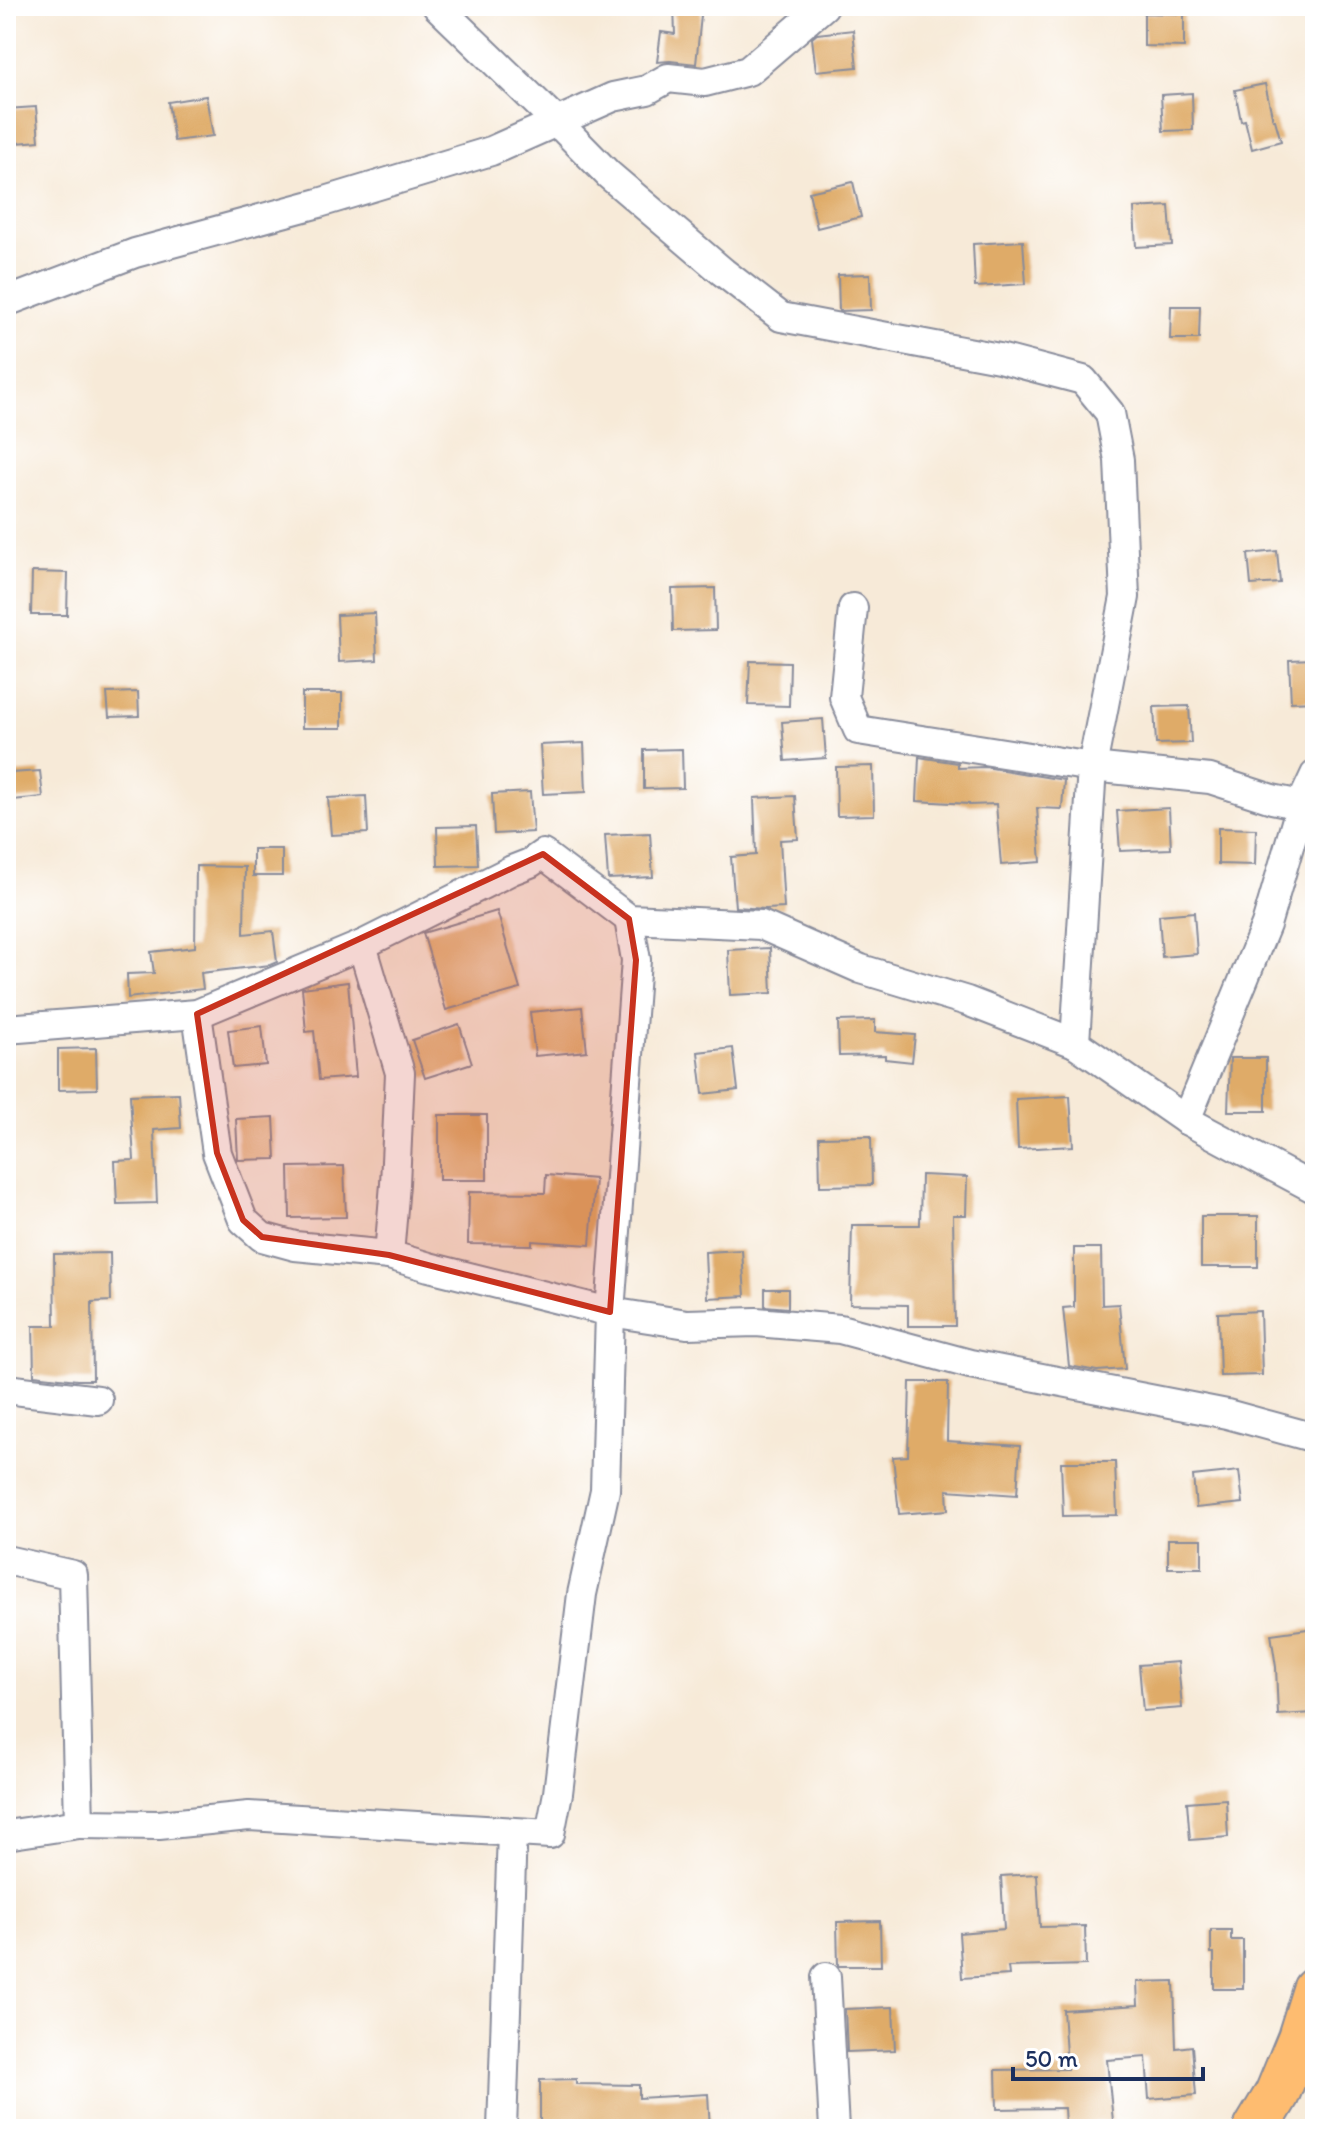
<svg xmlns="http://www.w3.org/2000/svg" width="1321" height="2135" viewBox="0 0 1321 2135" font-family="Itim,sans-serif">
<rect width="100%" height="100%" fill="#fff"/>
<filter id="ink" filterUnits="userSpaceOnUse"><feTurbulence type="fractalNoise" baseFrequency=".0125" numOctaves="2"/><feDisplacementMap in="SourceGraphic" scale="16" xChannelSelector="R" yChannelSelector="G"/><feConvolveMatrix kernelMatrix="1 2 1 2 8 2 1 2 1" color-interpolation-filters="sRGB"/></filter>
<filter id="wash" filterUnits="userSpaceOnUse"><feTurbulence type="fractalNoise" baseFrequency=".006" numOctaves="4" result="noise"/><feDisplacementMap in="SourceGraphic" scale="32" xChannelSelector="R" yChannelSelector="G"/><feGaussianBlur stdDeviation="1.8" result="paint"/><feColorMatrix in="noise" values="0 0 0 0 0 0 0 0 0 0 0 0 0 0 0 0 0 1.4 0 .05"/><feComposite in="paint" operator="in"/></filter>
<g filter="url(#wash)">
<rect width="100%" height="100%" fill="#f7ead8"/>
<g id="blocks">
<!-- building -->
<g fill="#dfab68">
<polygon points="674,6 702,6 696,64 670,61 657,62 661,32 675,34"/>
<polygon points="1144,13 1184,14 1184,47 1144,46"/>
<polygon points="853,30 857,67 816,71 812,38 817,34"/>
<polygon points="1265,84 1273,120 1275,120 1281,141 1252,149 1245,120 1241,121 1235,90"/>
<polygon points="1192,93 1193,130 1163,131 1161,95"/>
<polygon points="206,96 213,136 174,141 168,102"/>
<polygon points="36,107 39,141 6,144 6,109"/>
<polygon points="853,182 861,217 817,228 809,192"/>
<polygon points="1169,206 1172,245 1136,247 1134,208"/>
<polygon points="1023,241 1026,284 975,287 973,244"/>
<polygon points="870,274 871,310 839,311 838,275"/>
<polygon points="1171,306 1200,306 1199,339 1170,339"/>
<polygon points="1277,551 1280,583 1251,585 1248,554"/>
<polygon points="32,572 68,573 67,615 31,615"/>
<polygon points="715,588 716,630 673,631 672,589"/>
<polygon points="375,613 377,660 339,662 337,615"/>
<polygon points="1315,659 1315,701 1291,702 1289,660"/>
<polygon points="750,661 790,662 789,706 748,705"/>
<polygon points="138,692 139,716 109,717 107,693"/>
<rect x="302" y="693" width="40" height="35"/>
<polygon points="1189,706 1191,743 1156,744 1154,707"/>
<polygon points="823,719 826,758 785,761 782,722"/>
<polygon points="584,743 586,792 543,794 540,745"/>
<polygon points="682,749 683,788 644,789 644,750"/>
<polygon points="919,757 958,763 958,768 985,767 1064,780 1062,809 1037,808 1041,862 1001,865 996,804 969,805 969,804 917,801"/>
<polygon points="873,766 874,815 837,816 836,767"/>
<polygon points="40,771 43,797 13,800 11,773"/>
<polygon points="530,792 533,832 494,834 492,794"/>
<polygon points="366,796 368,833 331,835 328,798"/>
<polygon points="795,796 798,839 780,840 784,908 766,909 735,907 731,857 756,855 754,798"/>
<polygon points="1169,808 1171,849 1120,851 1117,811"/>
<polygon points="476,826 478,865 438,866 437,827"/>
<polygon points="1218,828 1256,829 1255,865 1218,864"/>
<polygon points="650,833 653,877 608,879 605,835"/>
<rect x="253" y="849" width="29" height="27"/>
<polygon points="196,866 245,867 244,934 273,931 277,962 270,965 201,973 203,989 128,998 127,974 154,973 151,952 195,947"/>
<polygon points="497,911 520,989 446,1010 423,933"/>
<polygon points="1194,912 1197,954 1162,957 1159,915"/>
<polygon points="770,948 772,993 730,995 728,950"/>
<polygon points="348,982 356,1077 319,1080 314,1031 306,1032 302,988"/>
<polygon points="582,1007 587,1051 535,1056 530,1012"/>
<polygon points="875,1020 875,1032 915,1035 912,1062 885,1059 885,1055 839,1056 838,1021"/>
<polygon points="459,1024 472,1063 425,1078 412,1040"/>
<polygon points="262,1026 266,1065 233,1068 228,1030"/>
<polygon points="96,1048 97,1089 58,1090 58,1049"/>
<polygon points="733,1048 738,1090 703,1094 698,1052"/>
<polygon points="1230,1058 1266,1058 1266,1111 1228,1111"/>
<polygon points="179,1093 181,1128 154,1130 157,1203 117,1204 115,1161 134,1160 130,1095"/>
<polygon points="1070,1096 1073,1146 1018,1149 1016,1099"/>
<rect x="439" y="1115" width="48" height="65"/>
<polygon points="274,1117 276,1159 238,1160 236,1119"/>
<polygon points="871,1136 872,1185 820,1186 819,1137"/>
<polygon points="344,1166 346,1217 290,1218 289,1167"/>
<polygon points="546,1175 595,1179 590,1245 532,1241 532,1245 468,1244 469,1192 545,1193"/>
<polygon points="921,1175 967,1177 966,1215 953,1215 955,1326 908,1326 908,1305 850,1304 852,1225 920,1225"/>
<rect x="1201" y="1216" width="57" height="51"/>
<polygon points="1074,1248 1101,1248 1102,1305 1119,1304 1125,1369 1097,1371 1069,1366 1063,1308 1074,1307"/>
<polygon points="742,1250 745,1296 707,1298 705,1252"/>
<polygon points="110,1253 111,1301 92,1302 93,1380 77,1380 34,1375 33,1326 55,1326 54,1254"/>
<polygon points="765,1289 788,1289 788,1308 765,1306"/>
<polygon points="1260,1311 1262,1375 1220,1376 1218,1313"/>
<polygon points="910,1382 948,1382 947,1441 1020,1446 1017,1495 947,1490 948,1510 899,1514 893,1457 908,1456"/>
<polygon points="1061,1462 1115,1462 1117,1515 1063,1516"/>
<polygon points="1239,1471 1243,1503 1196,1508 1193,1476"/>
<rect x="1168" y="1539" width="34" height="29"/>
<polygon points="1315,1628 1315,1713 1278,1715 1276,1667 1271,1634"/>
<polygon points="1178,1662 1182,1708 1143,1711 1139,1665"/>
<polygon points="1226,1799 1228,1837 1190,1840 1187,1802"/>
<polygon points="1037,1874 1040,1927 1085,1926 1086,1965 1008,1967 1009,1975 962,1978 959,1933 1004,1929 1001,1876"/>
<polygon points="880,1921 881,1966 838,1966 837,1922"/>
<polygon points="1211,1930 1231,1930 1231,1940 1243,1940 1243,1989 1214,1989 1214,1953 1211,1953"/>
<polygon points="1174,1981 1176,2048 1192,2046 1196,2095 1149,2099 1146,2057 1107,2060 1113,2121 1065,2125 1064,2108 997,2109 996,2070 1067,2069 1063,2010 1138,2005 1137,1982"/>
<polygon points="893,2007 895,2050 847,2052 845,2009"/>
<polygon points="576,2079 576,2084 639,2085 639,2098 708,2094 710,2129 596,2129 596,2123 540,2125 540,2080"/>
</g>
</g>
</g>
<g filter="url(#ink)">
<use href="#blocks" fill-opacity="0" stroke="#898c9b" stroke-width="2"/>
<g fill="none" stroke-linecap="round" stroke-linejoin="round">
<!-- street casing -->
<g stroke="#898c9b" stroke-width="32">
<g id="street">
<polyline points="437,6 558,123 609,175 723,272 781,317 999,358 1083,380 1110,413 1119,460 1125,597 1092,767 1075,1043 1186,1120 1315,1189"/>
<polyline points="6,302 135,253 319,203 491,151 613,97 647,90 668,78 705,82 748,71 824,6"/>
<polyline points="853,608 844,697 858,730 1092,767 1210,779 1272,799 1301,805"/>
<polyline points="362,945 400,1073 395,1184 389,1255"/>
<polyline points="197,1014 217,1153 243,1220 262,1237 295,1246 389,1255 429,1267 610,1312 687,1324 756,1322 840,1329 970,1364 1227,1414 1315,1438"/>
<polyline points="6,1029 197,1014 362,945 512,870 530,863 543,854 629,919 761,925 861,969 967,1001 1075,1043"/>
<polyline points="1186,1120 1266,925 1301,805 1315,775"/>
<polyline points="6,1389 98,1400"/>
<polyline points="6,1560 73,1575 79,1824 159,1825 249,1816 550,1834 558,1793 582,1594 605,1490 610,1312 636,960 629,919"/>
<polyline points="6,1835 79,1824"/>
<polyline points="826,1977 834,2129"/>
<polyline points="502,2129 512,1832"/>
</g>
</g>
<!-- primary casing -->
<g stroke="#898c9b" stroke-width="48">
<polyline id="primary" points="1256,2129 1277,2094 1300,2038 1315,1990"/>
</g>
<!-- street -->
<use href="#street" stroke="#fff" stroke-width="28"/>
<!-- primary -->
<use href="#primary" stroke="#febc70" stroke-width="44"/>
</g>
</g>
<!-- marked area -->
<path fill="#c8321e" fill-opacity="0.2" stroke="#c8321e" stroke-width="6" stroke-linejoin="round" d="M543,854l86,65 7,41 -26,352 -221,-57 -127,-18 -19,-17 -26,-67 -20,-139z"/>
<!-- margin -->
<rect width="1321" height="2135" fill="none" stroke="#fff" stroke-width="32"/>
<!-- scale -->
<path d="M1013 2067v12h190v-12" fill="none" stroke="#1b2f5e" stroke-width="4"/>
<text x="1025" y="2067" font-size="24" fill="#1b2f5e" stroke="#ffffff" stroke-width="6" paint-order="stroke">50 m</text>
</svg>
